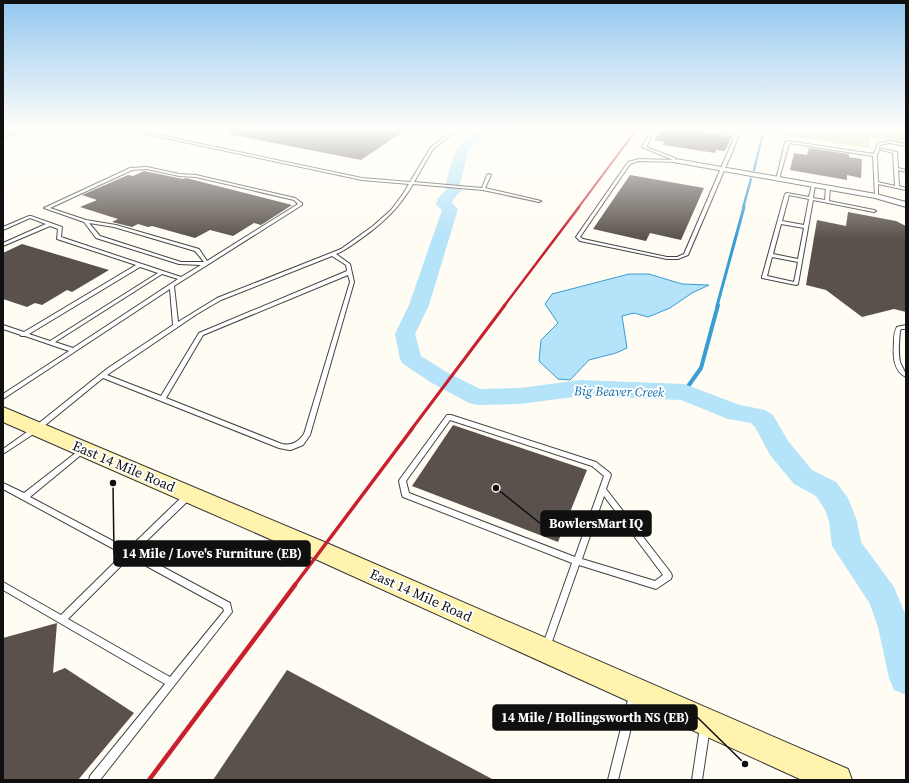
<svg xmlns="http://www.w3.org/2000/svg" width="909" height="783" viewBox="0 0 909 783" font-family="'Source Serif 4',serif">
<rect width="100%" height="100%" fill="#fffcf3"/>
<!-- forest -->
<polygon fill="#bbde98" points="741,129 906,129 906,142 869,137 869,148"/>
<!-- water -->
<polygon fill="#b5e3f9" stroke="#389dd4" points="629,274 649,274 682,284 709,285 692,293 670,308 648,317 634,313 622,316 627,348 616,353 589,360 570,380 558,379 539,361 541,340 558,323 545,304 552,294"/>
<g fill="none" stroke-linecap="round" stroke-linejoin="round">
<!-- stream-far2 -->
<g stroke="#389dd4" stroke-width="2.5">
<polyline points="754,170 764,129"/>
<polyline points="743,208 751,179"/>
</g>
<!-- stream-far1 -->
<polyline stroke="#389dd4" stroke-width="3" points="717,306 744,207"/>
<!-- stream -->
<polyline stroke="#389dd4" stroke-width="4" points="684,392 701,368 718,305"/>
<!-- river -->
<path fill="#b5e3f9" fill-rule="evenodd" d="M479,129h14l-21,18 -4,5 -8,32 2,6 -9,10 -1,3 6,6 -29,96 -14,29 6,22 27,17 32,16 40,-1 61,-8 103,4 56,21 25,5 8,5 15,26 24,29 24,12 12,16 9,23 4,21 33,45 12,29v79l-12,-5 -5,-12 -11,-51 -8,-23 -38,-58 -3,-25 -4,-11 -9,-14 -22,-12 -24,-29 -15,-28 -4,-4 -23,-4 -47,-19 -100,-4 -61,8 -43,1 -8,-2 -37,-20 -29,-19 -3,-5 -5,-25 14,-29 33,-95 -6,-5 2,-7 9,-9 -1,-5c8,-31 6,-35 33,-55z"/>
</g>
<!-- building -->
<g fill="#5a514c">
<polygon points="229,129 407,129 361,160 229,134"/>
<polygon points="662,129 687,129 731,138 725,151 716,150 715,153 663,145 664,142 654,140"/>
<polygon points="809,148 849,154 849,157 862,159 861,178 847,175 847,180 790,170 794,153 807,155"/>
<polygon points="144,171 183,179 186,178 292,205 261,225 254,223 233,236 210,230 195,238 152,226 148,227 138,224 132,227 112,222 118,219 80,207 97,200 82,195 128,175 133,176"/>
<polygon points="630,175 704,188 681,240 650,233 646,241 593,229"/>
<polygon points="848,212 896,221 906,226 906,312 894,309 862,317 826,290 806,285 817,220 846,226"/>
<polygon points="22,244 109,270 72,292 67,290 42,305 35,303 27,307 3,299 3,253"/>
<polygon points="453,425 587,470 558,542 412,486"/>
<polygon points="57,623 53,673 65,668 134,713 78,780 3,780 3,638"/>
<polygon points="287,670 494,780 213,780"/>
</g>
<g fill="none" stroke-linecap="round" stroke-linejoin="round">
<!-- lane casing -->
<g stroke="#434343" stroke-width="2">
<g id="lane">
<polygon points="13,129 20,130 3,137 3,135 15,130"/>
<path d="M123,129h7l232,49 48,4 21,-35 24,-18h3l-25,20 -19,33 68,6 5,-13 2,-1 2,1 -6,13 56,13 -2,1 -56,-12 -70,-6c-14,24 -29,38 -51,54 -9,6 -16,12 -26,16l14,10 4,18 -44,153 -7,10 -12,5h-2l-10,-2 -176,-70 -65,53 -35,23v-5l31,-22 74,-59 65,-43 -3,-36 -167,110v-5l66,-43 -44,-15h-4v-1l-18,-6v-4l21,7 112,-67 -79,-26 1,-10 -8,-3 -47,20v-3l43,-19 -16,-6 -27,12v-3l26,-11h2l31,11 -1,10 120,40 20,-12 -22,-1 -83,-26 -12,-16 -40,-14 86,-40 17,-1 32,7 17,1 99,23 7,5v2l-128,81 4,36 39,-24 124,-49 32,-23 18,-16 12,-16 6,-10 -47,-4zM147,169l32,7 17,1 98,23 4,4 -91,57 -8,-12 -83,-24 -30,-5 -36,-12 82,-38zM89,223l25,4 81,24 9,11h-23l-81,-26zM332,256l14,9 1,6 -148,62 -38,63 -54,-21 90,-61 24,-14zM140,267l18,6 -108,68 -21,-7zM162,274l16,5 -105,69 -18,-6zM348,275l2,7 -46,152c-6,8 -12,12 -22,10l-116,-46 37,-63z"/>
<path d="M652,129h3l-9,18 29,11v2l6,1 -2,1 -40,-1 -9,3 -50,73 3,2 84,18h10l7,-3 50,-116 -4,-2 -36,-7c12,0 34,2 44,9l-50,117 -10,4h-11l-87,-18 -4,-4 52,-75 11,-3 34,1 -31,-13z"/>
<path d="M788,141l86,13 4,-11 11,-2 17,3v2l-17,-3 -9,2 -1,3 18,4 1,16 8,2v2l-8,-2 1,16 7,2v2l-28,-6v12l-3,1 -2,-41 -84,-13v1l-10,35 -3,1 9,-37zM879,149l14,4 2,33 -17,-4 -1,-27z"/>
<path d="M812,184l3,1 -2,13 12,2 1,-12 2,-1 2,1 -1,13 45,9 2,1 -2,1 -61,-12 -15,84 -2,1 -34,-7v-1l23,-83 2,-1 22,4zM789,195l20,4 -5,26 -22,-4zM781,224l23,4 -6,31 -25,-5zM772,257l26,5 -4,20 -27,-6z"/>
<path d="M906,325v4h-5l-1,2c-1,10 -2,21 0,31 2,6 6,9 6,15 -13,-6 -13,-22 -12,-35 0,-6 0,-10 3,-15z"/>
<path d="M447,415h4l145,47 14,11 1,2 -5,14 65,84 1,3 -1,3 -15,10 -77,-24 -30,85 -3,1 -3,-1 -1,-3 30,-84 -169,-66 -1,-2 -3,-14 1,-2zM450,420l142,46 12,10 -29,81 -166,-64 -3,-12zM604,496l59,79 -8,6 -73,-22z"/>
<path d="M82,448h4l1,2 -57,47 98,52 57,-55 3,-1 3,1 1,2 -1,2 -56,54 95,51 2,9 -132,168h-11l1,-4 75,-92 -162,-94v-8l58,33 62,-61 -120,-65v-6l21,10zM130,557l93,51 1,3 -54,66 -102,-58z"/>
<polygon points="634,691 637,693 639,696 618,780 608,780 629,696 631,693"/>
<polygon points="705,722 708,724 710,727 702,780 692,780 700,727 702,724"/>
</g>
</g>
<!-- street casing -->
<g stroke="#434343" stroke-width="2">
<polygon id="street" points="676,159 876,194 906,202 906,207 875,198 679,163 676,163"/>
</g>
<!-- secondary casing -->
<g stroke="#323232" stroke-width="2">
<polygon id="secondary" points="3,407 329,544 848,769 852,780 802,780 313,558 3,422"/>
</g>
<!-- lane -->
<use href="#lane" fill="#fff" fill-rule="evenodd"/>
<!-- street -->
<use href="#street" fill="#fff" fill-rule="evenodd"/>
<!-- secondary -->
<use href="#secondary" fill="#fff3ae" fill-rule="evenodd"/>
<!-- rail-far4 -->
<polyline stroke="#c9202f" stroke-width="2" points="578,208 637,129"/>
<!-- rail-far3 -->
<polyline stroke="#c9202f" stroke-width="2.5" points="504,306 579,207"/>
<!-- rail-far2 -->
<polyline stroke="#c9202f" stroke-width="3" points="411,430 505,305"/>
<!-- rail-far1 -->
<polyline stroke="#c9202f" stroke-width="3.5" points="294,586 412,429"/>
<!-- rail -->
<polyline stroke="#c9202f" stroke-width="4.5" points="149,780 295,585"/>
</g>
<!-- sky -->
<linearGradient id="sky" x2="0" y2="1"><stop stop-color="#93c7ef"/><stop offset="0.54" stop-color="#fffefa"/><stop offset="1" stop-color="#fffefa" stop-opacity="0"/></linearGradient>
<rect width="909" height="239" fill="url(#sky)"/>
<g text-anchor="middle" stroke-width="4" stroke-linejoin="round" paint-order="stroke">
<!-- water labels -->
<g font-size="13" font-style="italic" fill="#116eaa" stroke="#fff">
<text transform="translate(619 391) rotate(1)" y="5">Big Beaver Creek</text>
</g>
<!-- near-street labels -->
<g font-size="14" fill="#101010" stroke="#fff">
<text transform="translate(124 466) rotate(23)" y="5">East 14 Mile Road</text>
<text transform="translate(421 595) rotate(24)" y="5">East 14 Mile Road</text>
</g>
</g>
<!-- callouts -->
<path fill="none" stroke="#101010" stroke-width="1.5" d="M496 488L541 524M113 483L114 554M745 764L697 717"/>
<g fill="#101010" stroke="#fff" stroke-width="1.5">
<circle cx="496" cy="488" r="4"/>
<circle cx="113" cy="483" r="4"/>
<circle cx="745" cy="764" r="4"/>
</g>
<g fill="#101010" stroke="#101010" stroke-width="1.5">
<rect x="541" y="511" width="110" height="25" rx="4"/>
<rect x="114" y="541" width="196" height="25" rx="4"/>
<rect x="493" y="705" width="204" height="25" rx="4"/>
</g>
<g font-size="13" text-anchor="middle" font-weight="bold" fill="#fff">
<text x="596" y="528">BowlersMart IQ</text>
<text x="212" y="558">14 Mile / Love's Furniture (EB)</text>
<text x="595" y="722">14 Mile / Hollingsworth NS (EB)</text>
</g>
<!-- border -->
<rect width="909" height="783" fill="none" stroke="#101010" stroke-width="8"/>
</svg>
